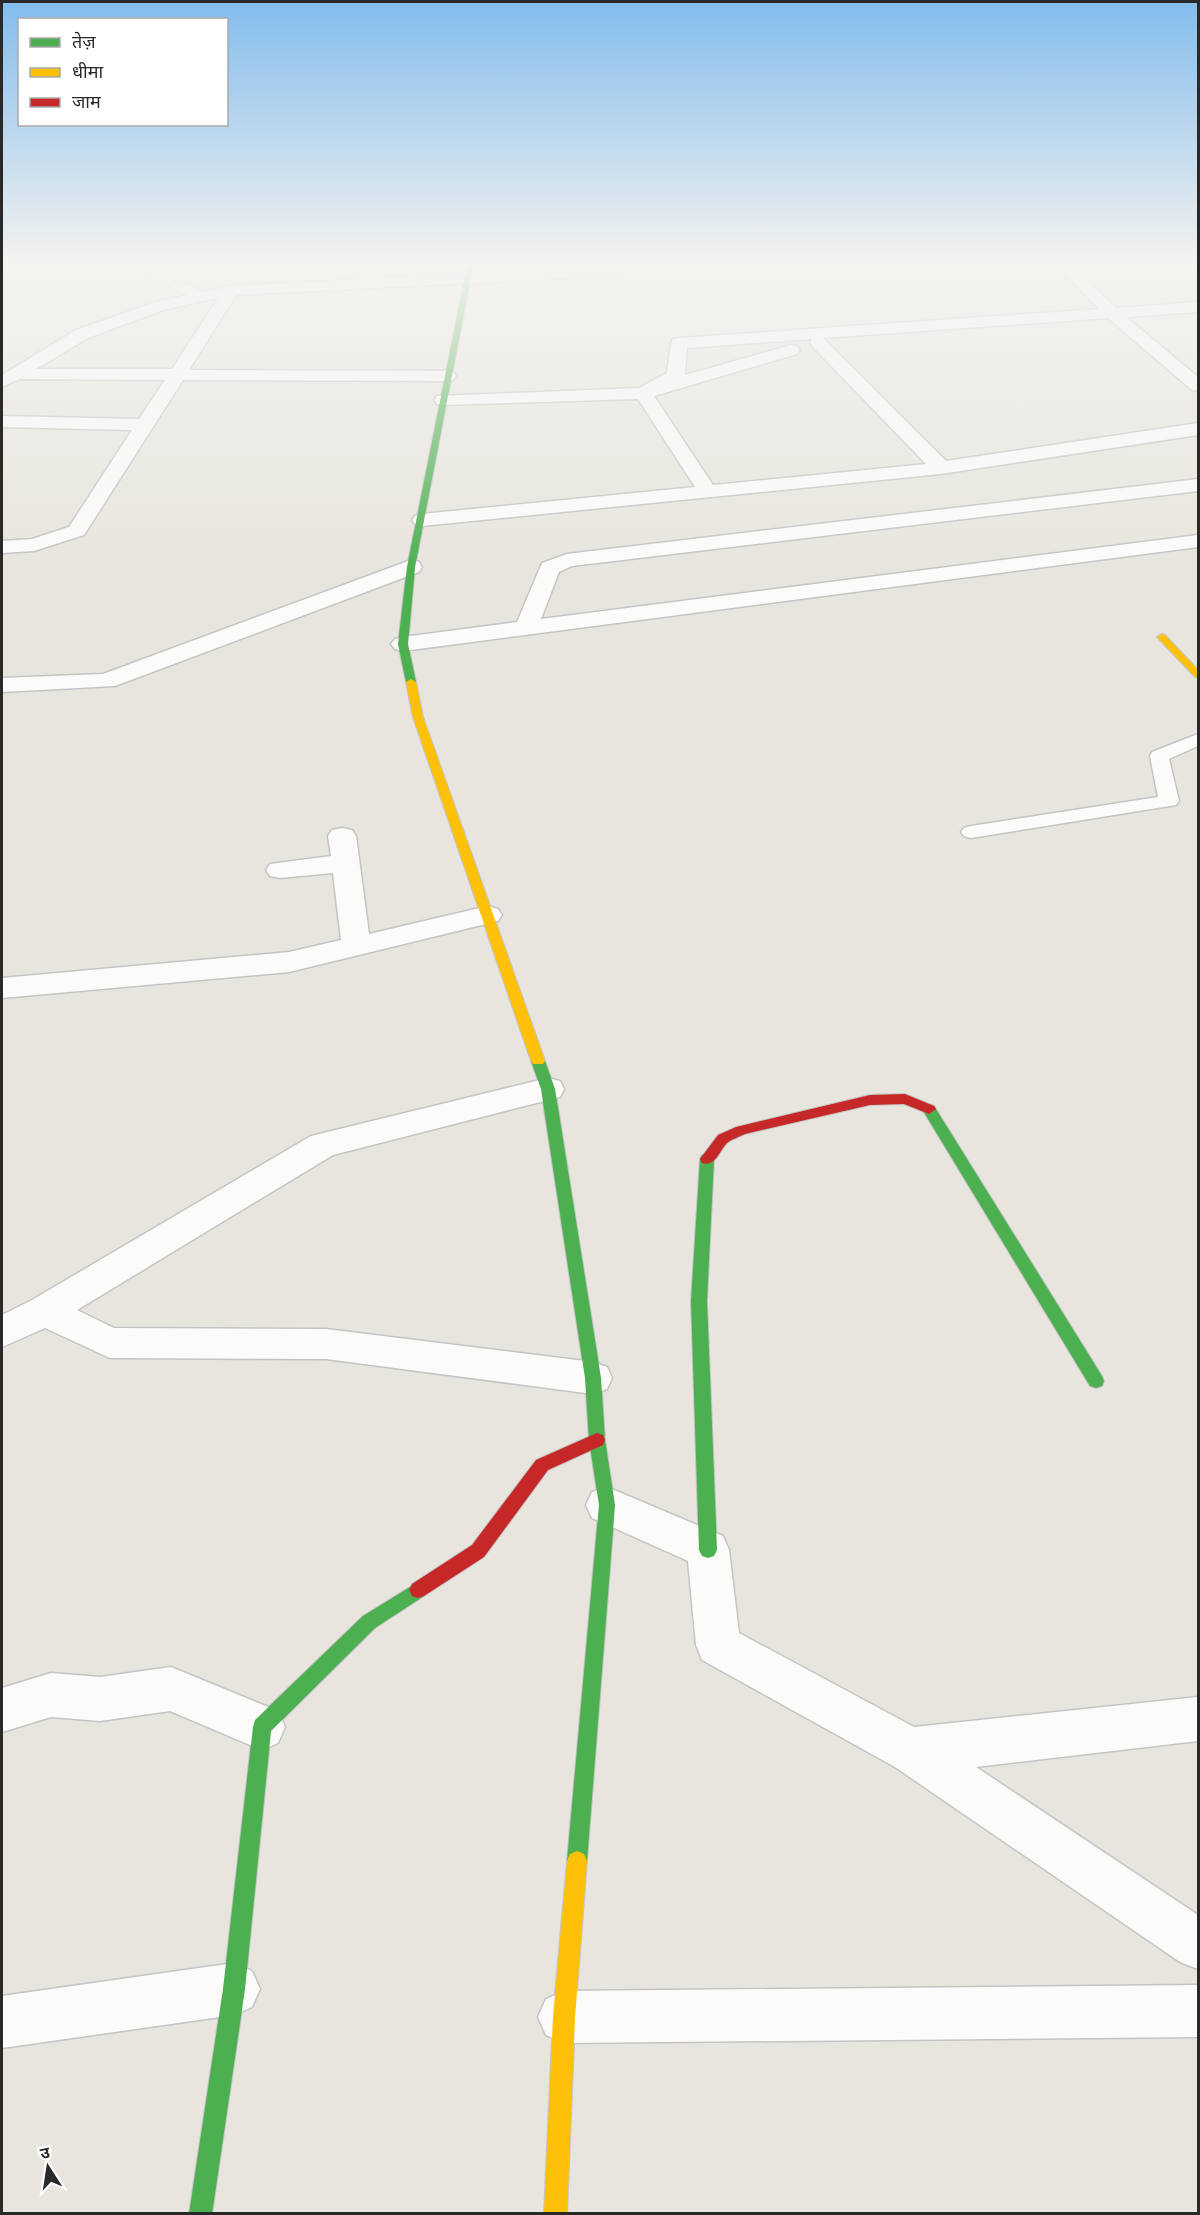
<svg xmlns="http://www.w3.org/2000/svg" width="1200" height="2215" viewBox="0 0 1200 2215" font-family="'Fira Sans','Noto Sans Devanagari',sans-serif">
<rect width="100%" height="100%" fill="#e8e5de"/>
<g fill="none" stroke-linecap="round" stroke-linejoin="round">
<!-- lane casing -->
<g stroke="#c5c4c4" stroke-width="3">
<polygon id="lane" points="1198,734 1198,746 1169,759 1179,801 1176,805 971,838 964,836 961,832 964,828 971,826 1158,797 1150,756 1152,752"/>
</g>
<!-- street casing -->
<g stroke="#c5c4c4" stroke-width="3">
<g id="street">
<path d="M117,261h20l67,31 27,-6 477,-25h102l-7,5 -567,29 -47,75 258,1 6,1 3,4 -3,4 -6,1 -264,-1 -99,155 -50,16 -32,2v-12l30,-2 37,-12 63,-97 -130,-3v-11l137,3 26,-39 -146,-1 -17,8v-12l74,-45 77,-27 34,-8zM218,298l-46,71h-136l52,-31 75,-28z"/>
<path d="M1052,261h16l48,47 82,-6v10l-72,5 72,60v14l-6,-1 -84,-72 -285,20 123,123 252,-38v12l-257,39 -519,52 -7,-2 -3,-4 3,-4 7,-2 273,-27 -57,-88 -195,6 -6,-1 -3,-4 3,-4 202,-8 28,-15 4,-30 2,-4 6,-1 420,-29zM812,339l-2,3 2,4 114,118 -213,21 -59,-89 143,-42 3,-4 -3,-4 -6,-1 -106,30 2,-27z"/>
<polygon points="1198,479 1198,491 572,566 559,572 541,619 1198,535 1198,547 403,651 395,649 391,644 395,639 403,637 517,622 542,563 567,554"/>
<polygon points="411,560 419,562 422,567 419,572 115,686 2,692 2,678 103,674"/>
<polygon points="342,828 352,830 356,836 369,934 488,906 498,909 502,915 498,921 289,972 2,998 2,978 289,952 341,940 333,873 280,878 270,876 266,870 270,864 331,856 328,836 332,830"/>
<polygon points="548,1078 560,1081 564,1089 560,1097 333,1155 77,1310 114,1328 326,1329 593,1362 607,1367 612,1378 607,1389 593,1394 326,1359 110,1358 45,1328 2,1347 2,1315 32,1300 311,1136"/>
<polygon points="607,1487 723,1536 729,1550 739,1633 914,1727 1198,1697 1198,1741 976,1767 1198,1915 1198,1969 1180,1962 895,1767 702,1660 696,1645 688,1561 592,1518 586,1505 592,1492"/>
<polygon points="171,1667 278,1711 285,1727 278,1743 262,1750 170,1711 100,1721 51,1717 2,1732 2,1688 51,1673 100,1677"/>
<polygon points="234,1963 252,1971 260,1989 252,2007 234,2015 2,2048 2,1996"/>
<polygon points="1198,1985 1198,2037 564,2043 546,2035 538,2017 546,1999 564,1991"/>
</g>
</g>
<!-- fast casing -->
<g stroke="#c5c4c4" stroke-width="2">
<g id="fast">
<polygon points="468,261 474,261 415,567 408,644 416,682 411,685 406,682 398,644 407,567"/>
<polygon points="538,1057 545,1061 555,1089 601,1378 605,1440 615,1505 587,1861 584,1868 577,1871 570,1868 567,1861 599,1505 589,1440 585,1378 541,1089 531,1061"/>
<polygon points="929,1104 934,1106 1102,1376 1104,1381 1102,1386 1096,1388 1090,1386 922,1109"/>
<polygon points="707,1154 712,1155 714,1159 707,1301 717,1550 714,1556 708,1558 702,1556 699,1550 691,1301 700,1159 702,1155"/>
<polygon points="418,1582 424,1584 427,1590 424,1596 375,1628 271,1731 245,1989 212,2214 189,2214 223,1989 253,1727 255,1720 363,1616"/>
</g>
</g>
<!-- slow casing -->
<g stroke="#c5c4c4" stroke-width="2">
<g id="slow">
<polygon points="1162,634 1165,635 1198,670 1198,678 1195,677 1159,639 1157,637"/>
<polygon points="411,679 416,682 423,717 545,1061 543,1064 533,1064 531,1061 413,717 406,682"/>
<polygon points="577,1851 584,1854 587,1861 575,2017 567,2214 544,2214 553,2017 567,1861 570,1854"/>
</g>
</g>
<!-- jam casing -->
<g stroke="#c5c4c4" stroke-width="2">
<g id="jam">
<path d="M905,1094l29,12 2,3 -7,5 -25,-10 -34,1 -125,29c-6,3 -13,5 -18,9 -8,8 -11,24 -25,20l-2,-4 18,-24 18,-8 134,-32z"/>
<polygon points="597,1433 603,1435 605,1440 603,1445 548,1470 484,1557 424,1596 418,1598 412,1596 409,1590 412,1584 472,1545 536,1460"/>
</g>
</g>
<!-- lane -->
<use href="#lane" fill="#fcfbfa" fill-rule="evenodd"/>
<!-- street -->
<use href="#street" fill="#fcfbfa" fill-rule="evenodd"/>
<!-- fast -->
<use href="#fast" fill="#4caf50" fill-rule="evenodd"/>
<!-- slow -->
<use href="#slow" fill="#ffc107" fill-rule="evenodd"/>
<!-- jam -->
<use href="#jam" fill="#c62828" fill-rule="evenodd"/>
</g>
<!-- sky -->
<linearGradient id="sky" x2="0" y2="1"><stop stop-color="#82bcec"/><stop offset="0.46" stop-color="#f5f3f0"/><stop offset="1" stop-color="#f5f3f0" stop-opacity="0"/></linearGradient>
<rect width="1200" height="571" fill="url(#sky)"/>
<!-- border -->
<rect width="1200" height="2215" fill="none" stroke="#292929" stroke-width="6"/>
<!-- legend -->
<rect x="18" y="18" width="210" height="108" fill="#ffffff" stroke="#a9a9a9" stroke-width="1.5"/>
<rect x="30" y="38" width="30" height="9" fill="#4caf50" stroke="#a9a9a9" stroke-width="1.5"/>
<text x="72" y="48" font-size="18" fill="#292929">तेज़</text>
<rect x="30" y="68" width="30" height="9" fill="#ffc107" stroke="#a9a9a9" stroke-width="1.5"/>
<text x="72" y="78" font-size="18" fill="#292929">धीमा</text>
<rect x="30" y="98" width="30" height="9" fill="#c62828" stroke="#a9a9a9" stroke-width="1.5"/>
<text x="72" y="108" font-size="18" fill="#292929">जाम</text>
<!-- north arrow -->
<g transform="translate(48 2167) rotate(348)" stroke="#ffffff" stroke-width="4.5" paint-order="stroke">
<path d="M0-4.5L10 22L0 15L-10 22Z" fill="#292929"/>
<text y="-9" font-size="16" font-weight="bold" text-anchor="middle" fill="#292929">उ</text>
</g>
</svg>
